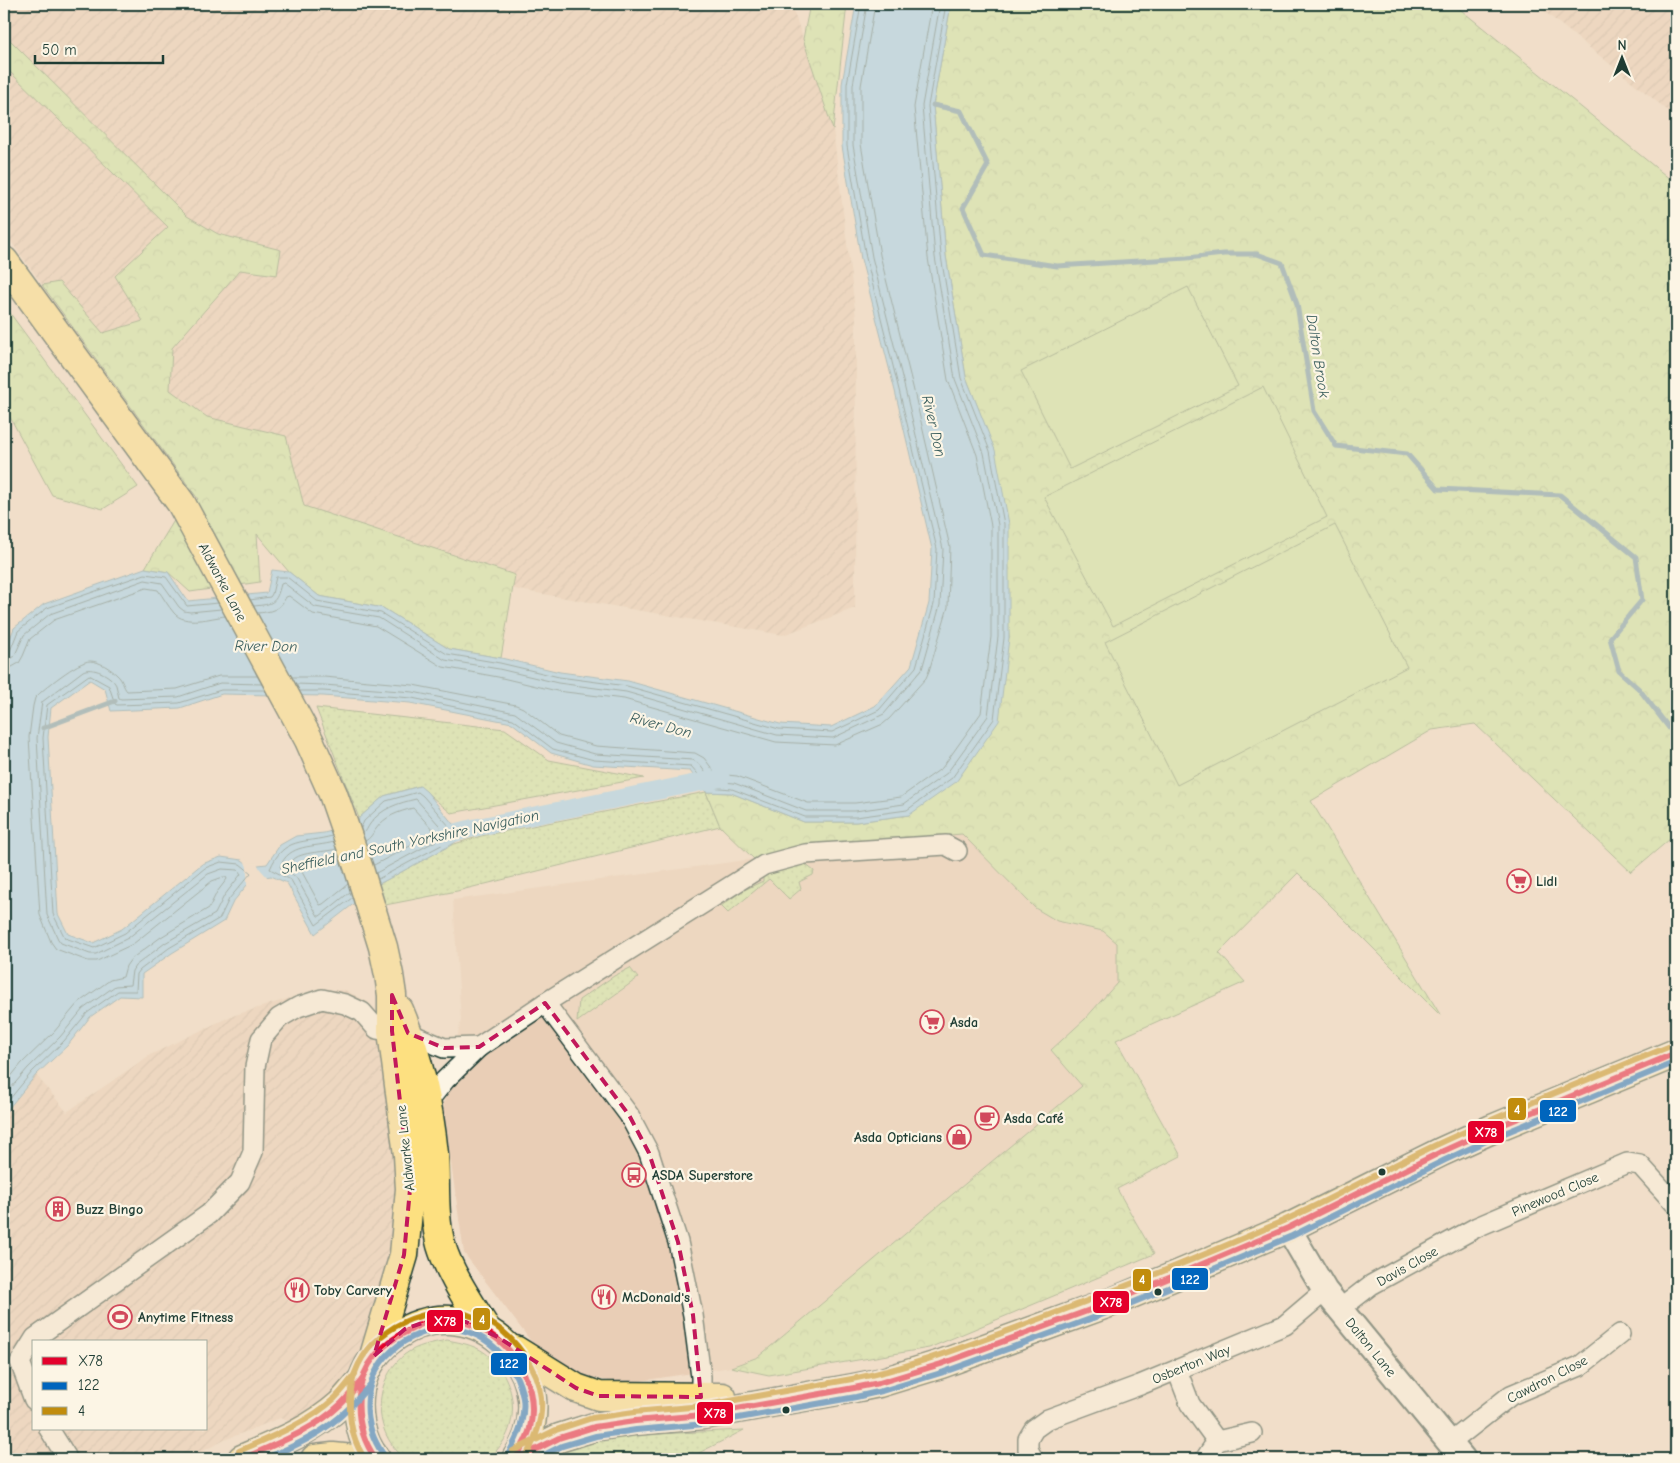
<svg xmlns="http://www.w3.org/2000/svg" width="1680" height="1463" viewBox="0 0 1680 1463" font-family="'Comic Neue',sans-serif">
<defs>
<pattern id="industrial-furrows" width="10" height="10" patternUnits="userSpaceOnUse" patternTransform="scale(1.25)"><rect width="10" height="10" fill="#e9ceb6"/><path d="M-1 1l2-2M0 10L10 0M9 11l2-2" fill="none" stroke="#c7b29d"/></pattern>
<pattern id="grass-dots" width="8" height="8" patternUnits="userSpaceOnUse" patternTransform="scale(1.25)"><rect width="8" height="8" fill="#c7e8a0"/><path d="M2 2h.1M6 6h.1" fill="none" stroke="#aac88a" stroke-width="1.8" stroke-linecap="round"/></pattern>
<pattern id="forest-crowns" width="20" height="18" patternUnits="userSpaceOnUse" patternTransform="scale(1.25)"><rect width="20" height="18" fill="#c7e8a0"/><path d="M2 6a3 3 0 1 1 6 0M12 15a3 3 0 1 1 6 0" fill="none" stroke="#aac88a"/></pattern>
</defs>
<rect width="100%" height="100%" fill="#f1dec9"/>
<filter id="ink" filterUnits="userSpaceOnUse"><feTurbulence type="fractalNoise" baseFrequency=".02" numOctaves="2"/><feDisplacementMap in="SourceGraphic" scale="10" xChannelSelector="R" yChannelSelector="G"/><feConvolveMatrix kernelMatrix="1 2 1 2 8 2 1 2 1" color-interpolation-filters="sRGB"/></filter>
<g filter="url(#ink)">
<!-- built -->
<polygon fill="#e9ceb6" points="962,834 1035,908 1057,921 1103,931 1117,943 1117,983 1085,1019 1051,1050 1082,1086 758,1357 731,1367 621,1384 582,1375 533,1344 464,1253 443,1108 461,1020 453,900 754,859 798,847"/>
<!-- industrial -->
<g fill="url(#industrial-furrows)" fill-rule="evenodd">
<polygon points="4,4 791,4 832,121 856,318 855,608 783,635 519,590 314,538 150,432 4,232"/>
<polygon points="1535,4 1676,4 1676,117"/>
<path d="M345,990l22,12 11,43 6,30 15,116 -3,51 -27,90 -28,52 -45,40 -16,-6 -53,21 -40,20h-183v-345l32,-39 31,37 83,-57 79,-38 84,-26zM34,1342h172v87h-172z"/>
</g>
<!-- grass -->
<g fill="url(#grass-dots)" stroke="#73926a">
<polygon points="316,708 505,729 549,760 644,778 451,813 419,786 384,796 359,818"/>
<polygon points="706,792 720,826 457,891 375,907 379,884 451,845 481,836"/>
<polygon points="805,864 814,871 813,875 799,882 801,889 789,899 769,879 728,913 721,906 742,891 763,881 763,876"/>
<polygon points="630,968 638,978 577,1022 579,1000 614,976"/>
<path d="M447,1340c16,3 32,6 43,17 30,28 31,77 -3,102h-81c-34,-25 -34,-77 -2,-104 13,-10 28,-12 43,-15z"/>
<polygon points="744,1430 687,1459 551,1459 583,1443 634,1435"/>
</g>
<!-- forest -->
<g fill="url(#forest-crowns)" stroke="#73926a">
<polygon points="810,4 847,4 833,130 803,39"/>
<polygon points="951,4 1449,4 1456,6 1676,184 1676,834 1631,872 1475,724 1432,730 1311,801 1441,1016 1298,873 1219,953 1245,982 1116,1040 1181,1156 1117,1189 1154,1254 929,1348 769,1375 731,1367 758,1357 1082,1086 1051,1050 1085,1019 1117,983 1117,943 1103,931 1057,921 1035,908 962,834 799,847 754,859 720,826 706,792 731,793 804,822 856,822 909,815 1009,638 995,452 966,377 946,256 933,105"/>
<polygon points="4,34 187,216 218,234 281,250 277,275 240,270 172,348 170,390 207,417 286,436 304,506 515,575 501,658 449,649 383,608 319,596 289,572 257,534 260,582 190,592 168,572 145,568 175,519 198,499 42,285 59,282 103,333 143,321 115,276 168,227 4,66"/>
<polygon points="4,305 138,487 103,509 52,495 4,406"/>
</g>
<!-- pitch -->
<g fill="#c7e8a0" stroke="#73926a">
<polygon points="1188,287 1238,386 1070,469 1021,371"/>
<polygon points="1263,387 1327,517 1113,626 1044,497"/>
<polygon points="1335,525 1407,667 1177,785 1105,642"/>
</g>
<!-- water -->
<polygon fill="#94d1f5" stroke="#6596a8" points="856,4 951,4 933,105 946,256 966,377 995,450 1009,524 1009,638 999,721 956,782 909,815 856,822 804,822 731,793 706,792 690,771 593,765 551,753 512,723 410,703 323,696 222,694 180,708 111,711 105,689 90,680 51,708 48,737 58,914 68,934 93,943 122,929 202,864 221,857 242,860 250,866 267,864 280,845 296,836 324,833 358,824 359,818 384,796 420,786 427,792 453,824 465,826 466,835 451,845 379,884 315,934 287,883 271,876 252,879 233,902 224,921 172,953 142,974 142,997 120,996 90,1017 68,1045 36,1075 4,1114 4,655 14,628 44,604 145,568 168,572 188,601 267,593 272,570 289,572 319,596 383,608 449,649 501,658 560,672 628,681 780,724 831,727 875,706 911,666 929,603 932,549 895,391 861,259 842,146 842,84"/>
<!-- pier -->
<polygon fill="#f1dec9" points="243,857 251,863 257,863 260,869 269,879 253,882 247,887 247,867"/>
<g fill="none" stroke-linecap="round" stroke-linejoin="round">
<!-- shore -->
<g stroke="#4e7881" stroke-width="1">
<polyline points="250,600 270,597 272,594 276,577 287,577 317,601 381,613 447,654 500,663 559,677 627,686 779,729 832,732 879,710 916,667 934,604 937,549 899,390 866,258 847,146 847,84 861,4"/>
<path d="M254,606c19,-2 22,-2 27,-22l3,-1 31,24 64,11 66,42 54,9 59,14 68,9 151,43 56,3 51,-24 38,-45 18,-64 3,-56 -38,-160 -33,-132 -19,-112v-60l14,-81"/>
<path d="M257,613c14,-1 23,-3 29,-16l3,-1 24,18 63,12 67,41 55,10 59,14 67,8 152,43 59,3 48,-21 6,-5 37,-41 3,-7 19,-64 2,-60 -37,-160 -33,-132 -19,-111v-58l14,-82"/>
<polyline points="4,654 8,654 10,651 18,631 47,608 145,574 166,577 187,606 218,603"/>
<polyline points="4,661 14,657 24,635 50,614 145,580 162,583 179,607 184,611 190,612 221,609"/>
<path d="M4,668l8,-1 7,-4 4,-7 7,-17 24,-19 92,-32 12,2c5,7 10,16 16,23 11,13 36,5 51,3"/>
<polyline points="292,677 324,677 413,685 516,705 523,708 559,736 596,746 695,753 704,758 716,774 737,776 808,803 855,803 901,797 942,768 981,713 991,637 991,526 977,455 948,380 928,258 914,107 932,4"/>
<polyline points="296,684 324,685 413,692 515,713 556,743 595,754 693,760 699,764 712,781 734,783 806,811 855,811 904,804 947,773 988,716 998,637 998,525 984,453 955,379 935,257 922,106 940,4"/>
<polyline points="299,691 323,691 412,698 513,719 553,749 594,760 691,766 709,787 732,789 805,817 856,817 907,810 952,778 994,719 1004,638 1004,524 990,451 961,378 941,256 928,106 946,4"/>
<polyline points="361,828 364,821 386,801 418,792 423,796 450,827 460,831 459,834 449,841 378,879"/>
<path d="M363,834c4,-3 4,-6 7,-10 11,-16 29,-21 46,-25l30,34 -1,3 -69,37"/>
<path d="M332,836c-28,8 -48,0 -62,33l21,11 25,45 36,-27"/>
<path d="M365,841c6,-3 7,-7 11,-12 9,-13 22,-17 37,-21l21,23 -1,3 -59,31"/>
<path d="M334,842c-21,6 -45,1 -54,25l16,10 22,39h2l30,-24"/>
<path d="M336,849c-12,4 -40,2 -45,14l11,9 18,33 3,-1 25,-20"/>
<path d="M4,1085l18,-22 32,-31 24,-29 32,-23 13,-3 3,-11 5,-7 30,-22 48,-29 8,-16 10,-13 -1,-2h-3l-11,4 -79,63 -36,17h-9l-32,-12 -5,-7 -11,-27 -11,-178 4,-31 2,-8c8,-9 43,-37 55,-37 9,0 21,8 27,14 6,5 6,12 10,16l50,-2 42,-13h38"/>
<path d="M4,1096l24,-28 32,-31 23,-28 32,-23 15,-1 2,-14 3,-5 30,-23 50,-29 9,-18 17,-22 -3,-4 -16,-1 -14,5 -80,64 -32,16h-6l-29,-11 -3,-4 -11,-24 -10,-177 5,-36 41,-31c9,-5 28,4 33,14 1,4 2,9 3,13l2,1 57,-2 42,-14 42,1"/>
<polyline points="4,1106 32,1072 64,1041 87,1013 118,991 136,991 137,974 140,970 169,948 220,918 229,899 251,873 240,864 221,862 205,868 125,933 94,948 65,938 53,914 43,738 47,705 89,675 109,686 115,704 117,705 179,703 221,690 265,690"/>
</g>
<!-- stream -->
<g stroke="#6596a8" stroke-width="5">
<polyline points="933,105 961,111 988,165 963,208 984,255 1057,266 1187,258 1224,254 1257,254 1282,263 1297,304 1314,411 1336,446 1407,454 1438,489 1560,495 1636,557 1642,600 1610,638 1619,671 1639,689 1676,737"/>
<polyline points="43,728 115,701"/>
</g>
<!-- canal -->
<polyline stroke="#94d1f5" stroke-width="18" points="443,836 473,828 721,778"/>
<!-- minor casing -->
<g stroke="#1f3d34" stroke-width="22">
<g id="minor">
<polyline points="545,1003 629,1115 649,1153 678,1242 693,1315 701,1377 701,1397"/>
<polyline points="408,1033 444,1048 479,1047 445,1080 426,1104"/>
<polyline points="479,1047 545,1003 764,865 805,854 946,845 957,851"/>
<polyline points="1340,1309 1371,1285 1477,1227 1627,1163 1640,1165 1676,1205"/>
<polyline points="1177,1370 1190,1404 1217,1441"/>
<polyline points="34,1400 20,1362 35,1338 209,1214 240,1182 253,1152 255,1067 261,1039 279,1018 298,1007 322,999 345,1004 362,1012 377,1029 392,1031"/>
<polyline points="49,1429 66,1456 61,1459"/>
<polyline points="1450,1443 1511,1395 1580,1366 1620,1334"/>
<polyline points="1033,1459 1028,1449 1028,1439 1034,1429 1048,1419 1140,1385 1285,1325 1325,1291"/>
<polyline points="1205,1459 1217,1441 1252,1433"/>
</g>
</g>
<!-- tertiary casing -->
<g stroke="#1f3d34" stroke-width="28">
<polyline id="tertiary" points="1288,1228 1325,1291 1463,1459"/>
</g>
<!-- primary casing -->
<g stroke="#1f3d34" stroke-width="31">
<g id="primary">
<polyline points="4,261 181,503 309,740 333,794 359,869 383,947 389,975 392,995 392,1031 408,1155 410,1189 404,1255 374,1356"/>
<path d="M399,1010c19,45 30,95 35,144 2,30 -1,62 7,91 9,30 29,58 45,84"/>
<polyline points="515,1350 576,1388 599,1396 722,1397"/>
<path d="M242,1459c35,-15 70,-29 99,-55 7,-8 14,-16 21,-24"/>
<polyline points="315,1459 333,1457 353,1459"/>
<path d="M376,1459c-16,-19 -20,-47 -16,-71 5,-21 18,-41 36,-52 81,-55 175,42 120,123"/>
<polyline points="517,1459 559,1438 594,1427 635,1421 703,1415 854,1388 879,1383 941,1364 1112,1302 1182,1273 1288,1228 1441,1152 1492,1129 1676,1053"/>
</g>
</g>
<!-- minor -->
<use href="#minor" stroke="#fcf5e5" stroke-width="19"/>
<!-- tertiary -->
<use href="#tertiary" stroke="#fcf5e5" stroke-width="24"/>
<!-- primary -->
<use href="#primary" stroke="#fde080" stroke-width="28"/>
<!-- bus-1 casing -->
<g stroke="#fcf5e5" stroke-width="10">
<g id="bus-1">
<path d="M242,1459c34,-15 72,-29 99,-55 8,-8 14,-16 21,-24"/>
<path d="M376,1459c-14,-19 -19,-41 -17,-64 3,-31 24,-53 51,-65 6,-3 12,-7 18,-8 4,-1 10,0 15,-1 5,0 10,-1 15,0 48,9 83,58 72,107 -2,10 -10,21 -14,31"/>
<polyline points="517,1459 559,1438 594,1427 635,1421 703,1415 854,1388 879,1383 941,1364 1112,1302 1288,1228 1441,1152 1492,1129 1676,1053"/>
</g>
</g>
<!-- bus-2 casing -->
<g stroke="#fcf5e5" stroke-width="10">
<g id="bus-2">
<path d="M383,1454c-12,-17 -17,-37 -15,-57 4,-42 47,-72 87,-68 35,4 62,36 68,69 1,7 0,18 -2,26 -1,10 -9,22 -13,31"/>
<path d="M264,1459c29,-12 61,-26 84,-50 7,-7 14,-15 21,-23"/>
<polyline points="536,1459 562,1446 596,1436 636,1430 705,1424 856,1397 882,1391 944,1372 1115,1310 1185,1281 1292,1236 1445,1160 1495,1137 1676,1062"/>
</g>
</g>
<!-- bus-3 casing -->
<g stroke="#fcf5e5" stroke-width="10">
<g id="bus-3">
<path d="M239,1451c32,-14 69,-28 96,-53 7,-7 14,-16 20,-24"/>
<path d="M513,1451l43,-21 36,-12 42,-6 68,-6 150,-27c57,-11 111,-32 166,-52 89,-33 178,-68 265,-106 53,-24 103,-53 155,-77 77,-36 156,-67 235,-99"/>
<path d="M365,1459c-14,-20 -17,-45 -14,-69 6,-50 58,-81 105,-78 5,0 10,2 15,4 6,2 13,3 18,6 25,14 49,46 52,76 2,24 -6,40 -16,61"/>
</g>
</g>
<!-- bus-1 -->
<use href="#bus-1" stroke="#e4002b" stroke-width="6"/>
<!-- bus-2 -->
<use href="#bus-2" stroke="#0065bd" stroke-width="6"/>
<!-- bus-3 -->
<use href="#bus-3" stroke="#c18c0d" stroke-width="6"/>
</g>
</g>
<!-- marked area -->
<path d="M0 0H1680V1463H0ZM392,995l16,38 36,15 35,-1 66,-44 84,112 20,38 29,89 15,73 8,82 -102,-1 -23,-8 -78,-51 -32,-15h-41l-20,7 -31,27 30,-101 6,-66 -18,-158z" fill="#f1dec9" fill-opacity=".55" fill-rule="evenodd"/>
<path fill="none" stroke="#c2185b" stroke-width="4" stroke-dasharray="10 6" stroke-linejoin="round" d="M392,995l16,38 36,15 35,-1 66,-44 84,112 20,38 29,89 15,73 8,82 -102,-1 -23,-8 -78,-51 -32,-15h-41l-20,7 -31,27 30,-101 6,-66 -18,-158z"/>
<!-- icons -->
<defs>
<g id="supermarket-ring" transform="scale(1.25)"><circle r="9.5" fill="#fcf5e5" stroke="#d1495b" stroke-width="1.5"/><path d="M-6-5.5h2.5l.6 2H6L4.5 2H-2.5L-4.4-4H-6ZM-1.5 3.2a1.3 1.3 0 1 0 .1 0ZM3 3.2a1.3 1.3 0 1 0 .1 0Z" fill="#d1495b"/></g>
<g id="cafe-ring" transform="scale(1.25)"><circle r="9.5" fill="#fcf5e5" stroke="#d1495b" stroke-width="1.5"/><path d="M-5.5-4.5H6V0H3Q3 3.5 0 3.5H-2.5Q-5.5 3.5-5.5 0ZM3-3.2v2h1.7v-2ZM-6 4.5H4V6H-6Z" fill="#d1495b"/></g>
<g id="shop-ring" transform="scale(1.25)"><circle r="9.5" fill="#fcf5e5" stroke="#d1495b" stroke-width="1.5"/><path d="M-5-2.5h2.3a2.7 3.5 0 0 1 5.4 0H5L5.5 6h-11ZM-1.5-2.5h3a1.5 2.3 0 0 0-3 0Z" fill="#d1495b"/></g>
<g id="bus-ring" transform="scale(1.25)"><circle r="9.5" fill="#fcf5e5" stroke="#d1495b" stroke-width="1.5"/><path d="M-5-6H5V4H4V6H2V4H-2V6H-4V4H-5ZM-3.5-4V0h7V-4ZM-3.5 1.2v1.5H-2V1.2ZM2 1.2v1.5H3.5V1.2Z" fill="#d1495b"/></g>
<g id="building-ring" transform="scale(1.25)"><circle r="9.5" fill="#fcf5e5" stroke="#d1495b" stroke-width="1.5"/><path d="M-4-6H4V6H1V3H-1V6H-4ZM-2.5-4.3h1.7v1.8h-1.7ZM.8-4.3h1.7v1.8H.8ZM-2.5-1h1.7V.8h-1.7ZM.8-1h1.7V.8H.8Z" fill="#d1495b"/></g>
<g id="restaurant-ring" transform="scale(1.25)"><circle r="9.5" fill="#fcf5e5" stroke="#d1495b" stroke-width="1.5"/><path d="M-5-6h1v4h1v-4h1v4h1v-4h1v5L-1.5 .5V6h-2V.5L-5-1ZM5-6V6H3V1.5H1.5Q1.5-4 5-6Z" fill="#d1495b"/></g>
<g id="stadium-ring" transform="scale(1.25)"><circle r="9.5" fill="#fcf5e5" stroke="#d1495b" stroke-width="1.5"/><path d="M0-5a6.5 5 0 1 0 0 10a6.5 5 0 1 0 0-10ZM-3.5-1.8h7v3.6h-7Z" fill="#d1495b"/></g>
</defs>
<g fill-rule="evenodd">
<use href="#supermarket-ring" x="1519" y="881"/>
<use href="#supermarket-ring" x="932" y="1022"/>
<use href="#cafe-ring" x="987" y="1118"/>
<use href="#shop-ring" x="959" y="1137"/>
<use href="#bus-ring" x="634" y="1175"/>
<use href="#building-ring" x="58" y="1209"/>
<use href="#restaurant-ring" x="297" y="1290"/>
<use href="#restaurant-ring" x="604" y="1297"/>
<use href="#stadium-ring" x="120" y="1317"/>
</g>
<!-- markers -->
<g fill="#1f3d34" stroke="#fcf5e5" stroke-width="2">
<circle cx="1382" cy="1172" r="4.5"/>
<circle cx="1158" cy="1292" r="4.5"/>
<circle cx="786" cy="1410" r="4.5"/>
</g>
<g text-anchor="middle" stroke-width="4.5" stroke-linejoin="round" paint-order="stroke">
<!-- street labels -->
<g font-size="14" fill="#1f3d34" stroke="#fcf5e5">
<text transform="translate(223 582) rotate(62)" y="5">Aldwarke Lane</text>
<text transform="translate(405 1148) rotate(-96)" y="5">Aldwarke Lane</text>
<text transform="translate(1555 1194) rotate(-23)" y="5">Pinewood Close</text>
<text transform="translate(1407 1266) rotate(-29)" y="5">Davis Close</text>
<text transform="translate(1371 1347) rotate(51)" y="5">Dalton Lane</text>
<text transform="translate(1191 1364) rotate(-22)" y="5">Osberton Way</text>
<text transform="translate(1547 1379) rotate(-27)" y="5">Cawdron Close</text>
</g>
<!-- poi labels -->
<g font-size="14" font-weight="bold" fill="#1f3d34" stroke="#fcf5e5" text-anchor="start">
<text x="1536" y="886">Lidl</text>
<text x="950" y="1027">Asda</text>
<text x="1004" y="1123">Asda Café</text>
<text x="942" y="1142" text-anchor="end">Asda Opticians</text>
<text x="652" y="1180">ASDA Superstore</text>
<text x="76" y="1214">Buzz Bingo</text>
<text x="314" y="1295">Toby Carvery</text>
<text x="622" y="1302">McDonald's</text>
<text x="138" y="1322">Anytime Fitness</text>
</g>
<!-- water labels -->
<g font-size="15" font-style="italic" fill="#365b5b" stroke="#fcf5e5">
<text transform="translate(1318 356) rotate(81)" y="5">Dalton Brook</text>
<text transform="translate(934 426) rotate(77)" y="5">River Don</text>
<text transform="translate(266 646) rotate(1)" y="5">River Don</text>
<text transform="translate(661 725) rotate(15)" y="5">River Don</text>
<text transform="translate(410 842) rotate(-12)" y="5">Sheffield and South Yorkshire Navigation</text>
</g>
</g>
<g stroke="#fcf5e5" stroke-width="2">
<rect x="1507" y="1097" width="20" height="24" rx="5" fill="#c18c0d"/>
<rect x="1539" y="1099" width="38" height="24" rx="5" fill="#0065bd"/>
<rect x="1467" y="1120" width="38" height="24" rx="5" fill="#e4002b"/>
<rect x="1171" y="1267" width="38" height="24" rx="5" fill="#0065bd"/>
<rect x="1132" y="1268" width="20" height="24" rx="5" fill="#c18c0d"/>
<rect x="1092" y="1290" width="38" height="24" rx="5" fill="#e4002b"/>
<rect x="472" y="1307" width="19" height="24" rx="5" fill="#c18c0d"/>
<rect x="426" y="1309" width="38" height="24" rx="5" fill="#e4002b"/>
<rect x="490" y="1352" width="38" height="24" rx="5" fill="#0065bd"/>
<rect x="696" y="1401" width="38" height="24" rx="5" fill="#e4002b"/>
</g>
<g font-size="14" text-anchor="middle" font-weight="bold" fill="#fff">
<text x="1517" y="1114">4</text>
<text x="1558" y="1116">122</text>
<text x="1486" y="1137">X78</text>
<text x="1190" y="1284">122</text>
<text x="1142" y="1284">4</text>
<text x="1111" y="1307">X78</text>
<text x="482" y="1324">4</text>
<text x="445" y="1326">X78</text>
<text x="509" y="1368">122</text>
<text x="715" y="1418">X78</text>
</g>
<!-- margin -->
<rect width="1680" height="1463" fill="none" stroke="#fcf5e5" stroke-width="20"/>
<rect x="10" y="10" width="1660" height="1443" fill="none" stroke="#1f3d34" stroke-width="2" filter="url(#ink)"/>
<!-- legend -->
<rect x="32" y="1340" width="175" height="90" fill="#fcf5e5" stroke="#a4ab9e"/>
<rect x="42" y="1357" width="25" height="8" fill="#e4002b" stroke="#a4ab9e"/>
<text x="78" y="1366" font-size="15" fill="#1f3d34">X78</text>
<rect x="42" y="1382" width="25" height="8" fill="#0065bd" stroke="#a4ab9e"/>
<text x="78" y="1390" font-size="15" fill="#1f3d34">122</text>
<rect x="42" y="1407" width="25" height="8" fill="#c18c0d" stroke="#a4ab9e"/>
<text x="78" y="1416" font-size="15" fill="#1f3d34">4</text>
<!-- north arrow -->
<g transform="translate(1622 58)" stroke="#fcf5e5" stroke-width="4" paint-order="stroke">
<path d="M0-4L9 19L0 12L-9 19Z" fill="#1f3d34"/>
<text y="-8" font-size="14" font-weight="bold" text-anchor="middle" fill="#1f3d34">N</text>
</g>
<!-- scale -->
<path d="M35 55v8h128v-8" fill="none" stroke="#1f3d34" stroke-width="2.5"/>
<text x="42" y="55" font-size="15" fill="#1f3d34" stroke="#fcf5e5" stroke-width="4" paint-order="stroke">50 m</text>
</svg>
